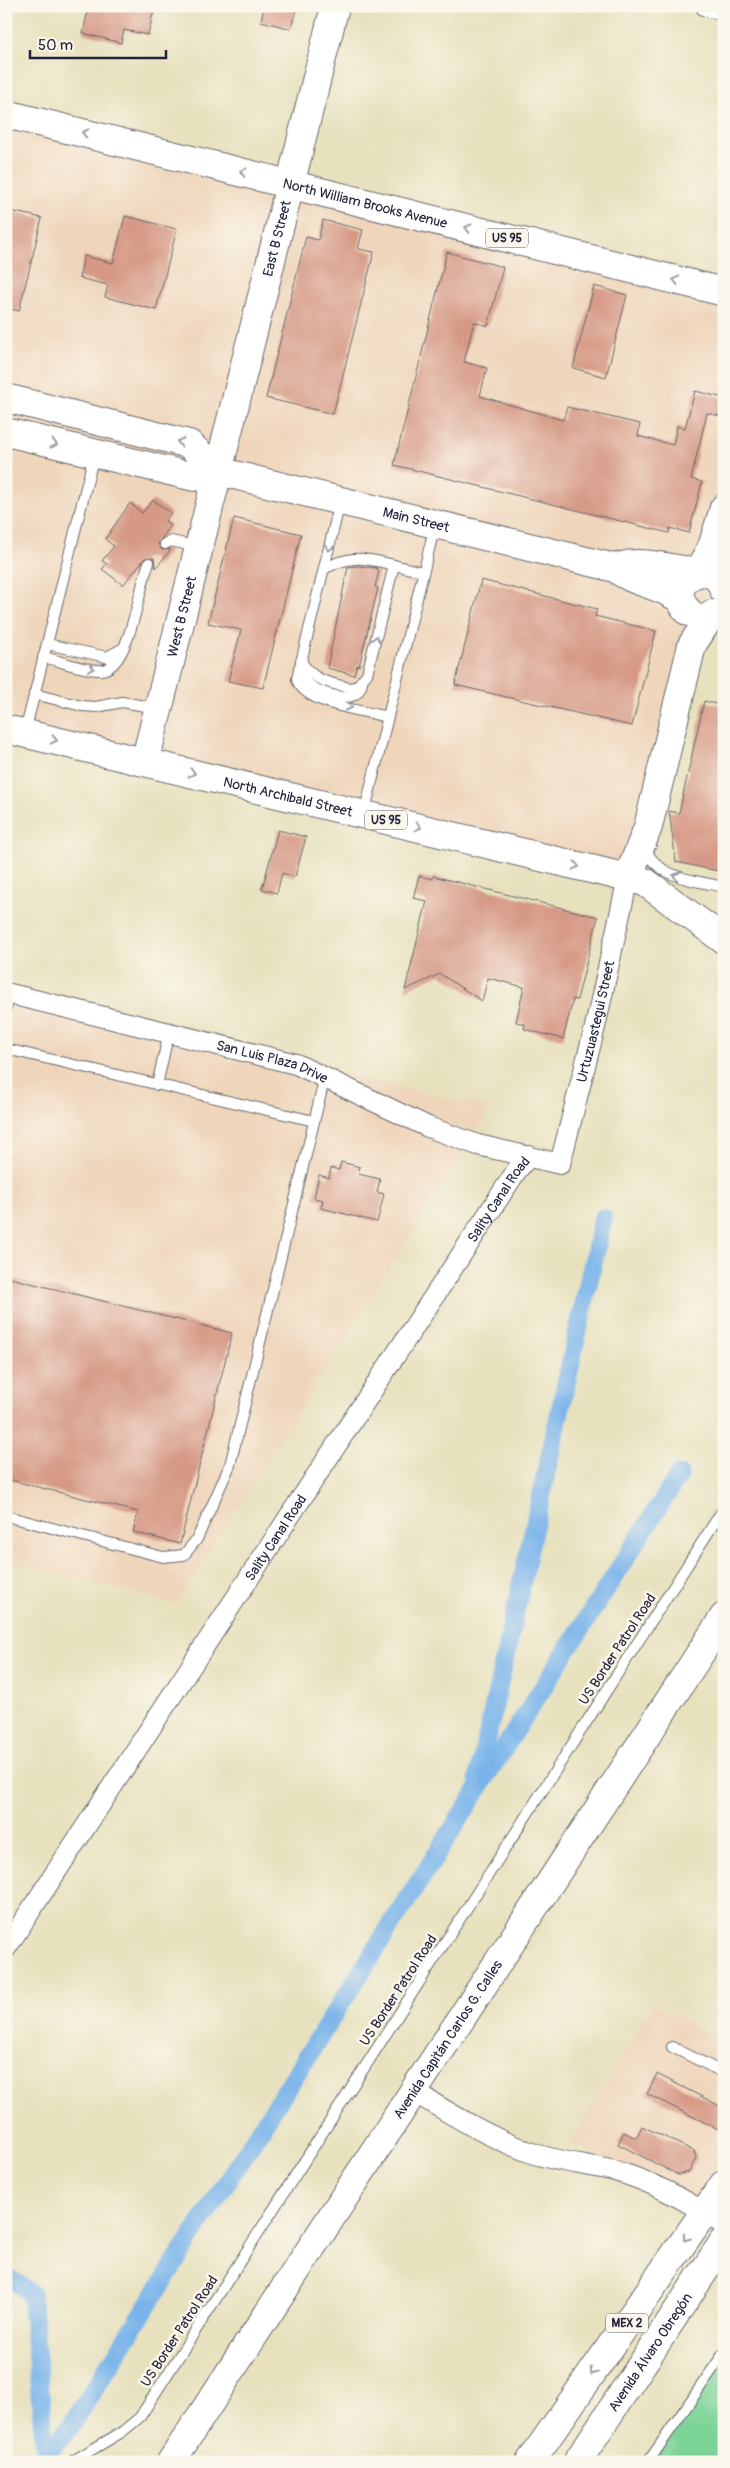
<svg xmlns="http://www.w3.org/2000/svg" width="730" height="2468" viewBox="0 0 730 2468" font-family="Pangolin,sans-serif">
<rect width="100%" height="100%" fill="#fbf7ec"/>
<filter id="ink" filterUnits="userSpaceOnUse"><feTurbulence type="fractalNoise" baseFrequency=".02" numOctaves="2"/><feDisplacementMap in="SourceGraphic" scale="10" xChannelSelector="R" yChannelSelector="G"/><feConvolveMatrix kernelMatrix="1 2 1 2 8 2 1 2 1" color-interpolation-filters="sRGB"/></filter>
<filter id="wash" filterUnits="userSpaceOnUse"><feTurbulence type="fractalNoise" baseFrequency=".0096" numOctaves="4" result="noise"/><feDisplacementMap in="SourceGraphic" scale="20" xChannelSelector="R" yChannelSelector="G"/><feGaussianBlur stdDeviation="1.12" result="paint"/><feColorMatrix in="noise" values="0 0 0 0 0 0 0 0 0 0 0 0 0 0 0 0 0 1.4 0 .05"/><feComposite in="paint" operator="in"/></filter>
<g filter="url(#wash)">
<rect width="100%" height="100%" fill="#e7e1be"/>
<!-- built -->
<g fill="#efd6bb">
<polygon points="6,114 724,292 724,516 634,879 6,731"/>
<polygon points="6,996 491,1108 176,1604 6,1560"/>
<polygon points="654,2004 724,2041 724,2184 708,2207 570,2143"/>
</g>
<!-- green -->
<polygon fill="#7bd397" stroke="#4e7a69" points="724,2357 724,2462 653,2462"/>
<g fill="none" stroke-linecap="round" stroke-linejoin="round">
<!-- canal -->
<g stroke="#79b4ea" stroke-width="19">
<polyline points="478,1778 603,1218"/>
<polyline points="6,2276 31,2293 46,2462"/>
<polyline points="45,2456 70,2427 679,1475"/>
</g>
</g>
<g id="blocks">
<!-- building -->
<g fill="#d69985">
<polygon points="89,6 155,6 148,35 124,30 121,43 83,33"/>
<polygon points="264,6 297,6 291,29 261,21"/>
<polygon points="6,210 42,218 19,311 6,308"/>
<polygon points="125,216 177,229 156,310 105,297 108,285 79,278 84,256 113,263"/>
<polygon points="323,220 363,230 358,249 374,252 333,414 266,398 306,237 318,240"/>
<polygon points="447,252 503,267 488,326 474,322 464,362 487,368 480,396 563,420 567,407 640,424 638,436 673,445 677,426 685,428 695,391 724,398 720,416 707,413 691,479 702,482 689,533 670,528 669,533 394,465"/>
<polygon points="594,286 627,295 606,377 573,368"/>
<polygon points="153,500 171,513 165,521 171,525 158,544 162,550 171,549 156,568 154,558 145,558 123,585 102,569 107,564 102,561 114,546 105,539 130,503 142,513"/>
<polygon points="234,518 301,534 263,688 228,681 241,630 208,623"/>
<polygon points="358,566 376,568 379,571 375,587 378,588 359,666 357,665 354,675 327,668 348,567"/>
<polygon points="481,580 597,609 595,616 656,631 632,726 455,685"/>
<polygon points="704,701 724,706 724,845 718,871 676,862 669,811 679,813"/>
<polygon points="278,830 306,837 295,877 282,873 277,893 262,889"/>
<polygon points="419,876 433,879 433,876 598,917 577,1000 573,999 563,1039 524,1029 525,1024 516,1022 524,987 488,978 482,1001 440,974 405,990 427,901 413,898"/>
<polygon points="341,1162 360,1167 358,1174 380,1179 377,1192 384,1194 377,1222 321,1208 323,1200 314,1198 319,1175 329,1178 331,1168 339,1170"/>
<polygon points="6,1277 232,1333 180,1544 133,1532 138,1512 6,1479"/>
<polygon points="657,2074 724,2108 724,2132 647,2094"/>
<polygon points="642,2126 694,2151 696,2158 689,2172 678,2175 618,2144 624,2132 636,2138"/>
</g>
</g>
</g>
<g filter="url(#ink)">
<use href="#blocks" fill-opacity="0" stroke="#676569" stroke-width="1"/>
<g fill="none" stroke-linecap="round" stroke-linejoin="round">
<!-- lane casing -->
<g stroke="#676569" stroke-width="12">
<g id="lane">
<path d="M340,502l-43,177c6,25 68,32 91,38"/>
<polyline points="165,544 171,541 198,547"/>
<polyline points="394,565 423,572"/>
<polyline points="47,644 107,657 122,649"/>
<path d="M43,657c18,4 39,13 57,13 30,1 39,-85 49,-107"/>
<path d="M301,661c12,20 28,22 50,27l6,-2 10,-12 27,-109c-29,-7 -43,-11 -70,4"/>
<path d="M299,668c3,7 5,13 11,17 8,7 33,15 42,11 6,-2 8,-7 10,-12"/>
<polyline points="34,694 82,706 96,707 122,702 157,708"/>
<polyline points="25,732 94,455"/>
<polyline points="364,814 435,525"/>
<path d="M645,846c10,33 50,34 79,41"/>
<polyline points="6,1008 10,994"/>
<polyline points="6,1049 314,1121"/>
<polyline points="157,1085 169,1032"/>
<polyline points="6,1516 163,1557 184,1555 197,1539 230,1465 325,1077"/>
<polyline points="672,2047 724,2073"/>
<polyline points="71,2462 122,2432 140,2417 724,1508"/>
<polyline points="648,2462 724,2353"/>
</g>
</g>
<!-- street casing -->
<g stroke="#676569" stroke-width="22">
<g id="street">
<polyline points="706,6 724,11"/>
<path id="s1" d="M6,993l290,71 132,63 50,18 82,19 35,-137 33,-149"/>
<path id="s2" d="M6,1948l511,-778 12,-14"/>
<path d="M414,2092c37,22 74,45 115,60 28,10 57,12 86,19 39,11 75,31 109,54"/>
</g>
</g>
<!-- secondary casing -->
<g stroke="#676569" stroke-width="30">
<g id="secondary">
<polyline points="6,398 189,444 218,471"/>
<path id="s3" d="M6,432l188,45 24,-6 397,97c20,16 46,16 66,32"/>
<path d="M622,566c23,-6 51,4 75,6"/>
<polyline points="699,572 713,544 724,508"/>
<path d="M689,612c-30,-27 22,-61 35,-22"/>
<path id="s4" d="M145,762l190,-756"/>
<polyline points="628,878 648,827 692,645 712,614"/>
<path id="s5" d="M171,2462l553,-845"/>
</g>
</g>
<!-- highway casing -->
<g stroke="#676569" stroke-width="30">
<g id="highway">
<path id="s6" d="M6,114l718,178"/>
<path id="s7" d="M6,729l639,153 79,58"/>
<polyline points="530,2462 724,2184"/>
<path id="s8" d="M577,2462l147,-221"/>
</g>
</g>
<!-- lane -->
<use href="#lane" stroke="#fff" stroke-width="10"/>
<!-- street -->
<use href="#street" stroke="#fff" stroke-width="20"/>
<!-- secondary -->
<use href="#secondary" stroke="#fff" stroke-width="28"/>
<!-- highway -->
<use href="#highway" stroke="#fff" stroke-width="28"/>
</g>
<!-- one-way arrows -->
<defs><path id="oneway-chevron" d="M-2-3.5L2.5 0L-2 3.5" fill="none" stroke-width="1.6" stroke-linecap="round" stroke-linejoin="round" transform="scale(1.25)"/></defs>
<g stroke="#9c9ca7">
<use href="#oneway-chevron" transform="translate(85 133) rotate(-166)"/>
<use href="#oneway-chevron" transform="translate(243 172) rotate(-166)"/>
<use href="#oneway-chevron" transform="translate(468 228) rotate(-166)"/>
<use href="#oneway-chevron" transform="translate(676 280) rotate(-166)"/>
<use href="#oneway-chevron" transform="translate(180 442) rotate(-166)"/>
<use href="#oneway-chevron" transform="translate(54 444) rotate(14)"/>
<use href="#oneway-chevron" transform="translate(329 548) rotate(104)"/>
<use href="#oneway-chevron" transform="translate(376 639) rotate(-76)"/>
<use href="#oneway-chevron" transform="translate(91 668) rotate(13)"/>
<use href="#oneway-chevron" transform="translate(349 707) rotate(14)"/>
<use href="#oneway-chevron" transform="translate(54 740) rotate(13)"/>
<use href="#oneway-chevron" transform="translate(192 773) rotate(13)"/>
<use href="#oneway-chevron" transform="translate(418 827) rotate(14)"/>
<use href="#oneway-chevron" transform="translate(576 866) rotate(14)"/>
<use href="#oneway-chevron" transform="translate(676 876) rotate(-166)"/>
<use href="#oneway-chevron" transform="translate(686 2238) rotate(125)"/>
<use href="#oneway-chevron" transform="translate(593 2372) rotate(125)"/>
</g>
</g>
<g text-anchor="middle" stroke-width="5" stroke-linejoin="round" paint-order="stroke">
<!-- shield labels -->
<g fill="#fbf7ec" stroke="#636270" stroke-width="1">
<rect x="486" y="228.5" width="42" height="19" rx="4"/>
<rect x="365" y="810.5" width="42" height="19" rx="4"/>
<rect x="606" y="2313.5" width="42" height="19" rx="4"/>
</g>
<g font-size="12" font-weight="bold" fill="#22223b">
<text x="507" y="242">US 95</text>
<text x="386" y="824">US 95</text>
<text x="627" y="2327">MEX 2</text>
</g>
<!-- street labels -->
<g font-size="14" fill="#22223b" stroke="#fbf7ec">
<text dy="5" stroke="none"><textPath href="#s6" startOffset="370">North William Brooks Avenue</textPath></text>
<text dy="5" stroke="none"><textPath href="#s4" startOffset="540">East B Street</textPath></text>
<text dy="5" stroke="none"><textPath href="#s3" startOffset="422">Main Street</textPath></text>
<text dy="5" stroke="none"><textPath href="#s4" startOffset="150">West B Street</textPath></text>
<text dy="5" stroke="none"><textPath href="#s7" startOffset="290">North Archibald Street</textPath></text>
<text dy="5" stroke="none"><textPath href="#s1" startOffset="729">Urtuzuastegui Street</textPath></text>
<text dy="5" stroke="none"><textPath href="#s1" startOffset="275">San Luis Plaza Drive</textPath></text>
<text dy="5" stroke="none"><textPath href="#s2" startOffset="896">Sality Canal Road</textPath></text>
<text dy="5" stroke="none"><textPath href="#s2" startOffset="491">Sality Canal Road</textPath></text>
<text transform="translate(617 1649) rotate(-57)" y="5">US Border Patrol Road</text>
<text transform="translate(398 1990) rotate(-57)" y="5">US Border Patrol Road</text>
<text dy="5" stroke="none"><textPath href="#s5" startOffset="505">Avenida Capitán Carlos G. Calles</textPath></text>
<text transform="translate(179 2331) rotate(-57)" y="5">US Border Patrol Road</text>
<text dy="5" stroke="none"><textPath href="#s8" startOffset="132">Avenida Álvaro Obregón</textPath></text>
</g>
</g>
<!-- margin -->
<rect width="730" height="2468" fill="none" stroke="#fbf7ec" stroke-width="25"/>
<!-- scale -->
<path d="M30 50v8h136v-8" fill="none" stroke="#22223b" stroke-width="2.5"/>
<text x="38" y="50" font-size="15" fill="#22223b" stroke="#fbf7ec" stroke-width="4" paint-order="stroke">50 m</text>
</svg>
